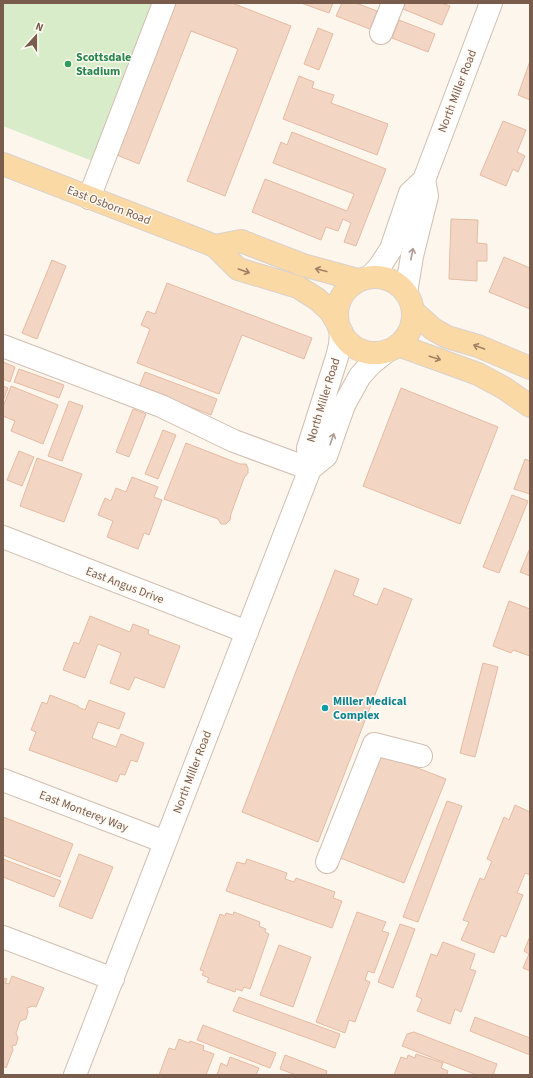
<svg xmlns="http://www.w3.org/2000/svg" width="533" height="1078" viewBox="0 0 533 1078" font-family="'Source Sans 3',sans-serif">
<rect width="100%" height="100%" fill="#fdf6ec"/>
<!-- green -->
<polygon fill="#d8ecc9" points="3,3 156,3 95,162 3,126"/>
<!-- building -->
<g fill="#f3d5c3" stroke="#e6bba3">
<polygon points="176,3 232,3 291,26 225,196 187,181 238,49 191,31 139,164 117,155"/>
<polygon points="301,3 333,3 329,13"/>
<polygon points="342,3 356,3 377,11 370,29 336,16"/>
<polygon points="405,3 441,3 450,6 442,25 403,9"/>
<polygon points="399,20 435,34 428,52 392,38"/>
<polygon points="318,28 333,34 319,70 304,64"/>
<polygon points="530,61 530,100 518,95"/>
<polygon points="299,76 314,82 312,88 334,95 331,103 388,124 377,155 283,119"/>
<polygon points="503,121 526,130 517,152 525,156 518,172 513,169 506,186 480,175"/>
<polygon points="292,132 386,169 356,246 344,242 351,223 343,219 338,231 326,227 321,240 252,212 265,179 347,211 354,194 273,163 281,142 287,145"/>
<polygon points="451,219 478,220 477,243 487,244 487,261 477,261 477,281 449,279"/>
<polygon points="504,257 530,268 530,309 489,292"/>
<polygon points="52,260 66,266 37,339 22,333"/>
<polygon points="167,283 312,338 304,359 242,335 219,394 137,363 150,329 141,325 147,311 155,314"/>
<polygon points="3,362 15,367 10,382 3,379"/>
<polygon points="19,369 64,385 59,398 14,382"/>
<polygon points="145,372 217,399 211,415 139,387"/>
<polygon points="3,386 8,388 3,401"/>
<polygon points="11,386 58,405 43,444 11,431 15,421 3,416 3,407"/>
<polygon points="401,388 498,427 460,524 363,486"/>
<polygon points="69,401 83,406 62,461 48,456"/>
<polygon points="133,409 146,414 129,457 116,452"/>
<polygon points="163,430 176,435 158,479 145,474"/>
<polygon points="186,443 240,464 246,464 248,468 248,473 244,478 231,514 230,520 226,524 221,524 218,519 164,499"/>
<polygon points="19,451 34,457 22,486 7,480"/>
<polygon points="37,458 82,474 64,522 20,506"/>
<polygon points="525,459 530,461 530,494 514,489"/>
<polygon points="132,477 158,487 154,497 162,500 149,535 144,533 138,549 107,537 113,521 98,515 105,498 111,501 116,488 126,492"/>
<polygon points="512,495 528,501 499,573 483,567"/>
<polygon points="530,548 530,576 520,572"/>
<polygon points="335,570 359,579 353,595 377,605 384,588 412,599 318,842 242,812"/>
<polygon points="509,601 530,609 530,656 513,650 511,653 493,646"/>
<polygon points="90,616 130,632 133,624 149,630 148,634 180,646 164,688 135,677 129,690 110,683 121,653 98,644 85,678 63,670 74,642 79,644"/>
<polygon points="483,663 498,667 475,757 460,753"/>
<polygon points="50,695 78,706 78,707 85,710 89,700 125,713 119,729 98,722 92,738 116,747 121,734 144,743 137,762 131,760 125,775 120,774 117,782 29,750 36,732 31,730 42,702 47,704"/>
<polygon points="379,753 446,779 404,883 338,857"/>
<polygon points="447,801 462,806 418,922 403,917"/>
<polygon points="515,805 530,812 530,875 525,873 517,893 523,895 506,937 501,935 494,953 461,940 469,922 463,920 480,878 484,880 492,861 487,859 504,817 509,820"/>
<polygon points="3,817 73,844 60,877 3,855"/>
<polygon points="79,854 113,867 92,919 59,906"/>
<polygon points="3,859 61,881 54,897 3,877"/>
<polygon points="247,859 287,873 285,879 294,882 296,878 335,892 333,898 342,901 332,928 226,891 237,862 245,864"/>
<polygon points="234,912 260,922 259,926 266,929 265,932 269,934 250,989 244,987 242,991 236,989 235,992 207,982 209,978 202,975 204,971 200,970 220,914 225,916 226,913 233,915"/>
<polygon points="357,912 386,922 382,931 389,933 374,973 368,971 365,980 370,982 355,1022 349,1020 345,1033 316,1022"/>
<polygon points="400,924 415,929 393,988 378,982"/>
<polygon points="530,936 530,971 523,968 529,954 524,951"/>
<polygon points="443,942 475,954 470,969 476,971 461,1012 455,1009 450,1024 417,1011 422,999 416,996 431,954 437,956"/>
<polygon points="279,945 311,957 293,1007 260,995"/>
<polygon points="12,976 44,988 36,1007 33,1006 27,1008 28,1012 26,1019 20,1021 16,1033 18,1038 16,1045 12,1046 13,1050 6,1068 3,1066 3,978 7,979 5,983 9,984"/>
<polygon points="239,997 340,1034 335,1048 233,1011"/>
<polygon points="475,1017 530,1038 530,1055 470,1031"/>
<polygon points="203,1025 276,1053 270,1068 197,1040"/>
<polygon points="414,1032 497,1064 493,1075 477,1075 402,1046 407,1034"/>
<polygon points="179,1039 189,1043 190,1041 204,1046 203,1050 214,1054 206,1075 159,1075 169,1048 175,1050"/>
<polygon points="416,1054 443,1063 441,1068 448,1071 447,1074 448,1075 394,1075 401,1057 407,1059 408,1055 415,1058"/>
<polygon points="285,1055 327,1071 326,1075 296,1075 280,1069"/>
<polygon points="230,1057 259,1068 256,1075 217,1075 221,1063 227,1066"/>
</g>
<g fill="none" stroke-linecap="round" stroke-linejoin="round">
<!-- minor casing -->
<g stroke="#d1beb0" stroke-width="24">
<g id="minor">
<polyline points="381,33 393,3"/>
<polyline points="89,198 164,3"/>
<polyline points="370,277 380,266 391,249 410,193 424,180 491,3"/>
<polyline points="406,293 412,256 427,196 424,180"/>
<polyline points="3,346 161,406 234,441 310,469"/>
<polyline points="310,469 326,456 344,405 360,376 371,364 387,351"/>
<polyline points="3,537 247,632"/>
<polyline points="3,780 165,842"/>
<polyline points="327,862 374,744 421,756"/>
<polyline points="3,937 113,979"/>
<polyline points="75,1075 310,469 308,448 337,357 340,345 341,331"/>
</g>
</g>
<!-- major casing -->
<g stroke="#dad1cd" stroke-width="24">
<g id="major">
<polyline points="3,164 215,246 238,269 298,287 317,299 330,311 337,322"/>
<polyline points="215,246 241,241 303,265 358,280"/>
<circle cx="375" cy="315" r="38"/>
<polyline points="413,311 433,329 447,337 478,346 530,368"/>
<polyline points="398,345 478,374 504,388 530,406"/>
</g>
</g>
<!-- minor -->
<use href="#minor" stroke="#fff" stroke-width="22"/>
<!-- major -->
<use href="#major" stroke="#fbd9a5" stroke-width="22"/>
</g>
<!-- one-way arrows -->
<defs><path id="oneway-shaft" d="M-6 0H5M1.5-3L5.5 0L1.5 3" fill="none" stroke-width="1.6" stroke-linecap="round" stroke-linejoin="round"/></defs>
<g stroke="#af9d94">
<use href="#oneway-shaft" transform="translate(412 254) rotate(-79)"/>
<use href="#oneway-shaft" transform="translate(332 439) rotate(-71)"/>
</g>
<g stroke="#a18267">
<use href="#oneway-shaft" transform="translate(321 270) rotate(-166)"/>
<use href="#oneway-shaft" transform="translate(244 271) rotate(19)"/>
<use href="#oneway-shaft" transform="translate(479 347) rotate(-160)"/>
<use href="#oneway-shaft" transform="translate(435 358) rotate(18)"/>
</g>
<!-- markers -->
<circle fill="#2e9e5b" stroke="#fffaf3" stroke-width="1.5" cx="68" cy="64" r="4"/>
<circle fill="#0f9aa8" stroke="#fffaf3" stroke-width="1.5" cx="325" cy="708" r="4"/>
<g text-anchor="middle" stroke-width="3" stroke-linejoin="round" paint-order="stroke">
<!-- leisure labels -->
<g font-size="12" font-weight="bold" fill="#27864d" stroke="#fffaf3" text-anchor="start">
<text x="76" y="61">Scottsdale<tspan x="76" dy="14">Stadium</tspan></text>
</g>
<!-- street labels -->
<g font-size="12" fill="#7a5c4d" stroke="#fffaf3">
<text transform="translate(457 91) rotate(-69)" y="4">North Miller Road</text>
<text transform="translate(109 205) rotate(21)" y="4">East Osborn Road</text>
<text transform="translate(323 400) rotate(-73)" y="4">North Miller Road</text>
<text transform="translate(125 585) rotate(21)" y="4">East Angus Drive</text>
<text transform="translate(192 772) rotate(-69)" y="4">North Miller Road</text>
<text transform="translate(84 811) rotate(21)" y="4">East Monterey Way</text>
</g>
<!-- culture labels -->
<g font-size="12" font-weight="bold" fill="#0d838f" stroke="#fffaf3" text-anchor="start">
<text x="333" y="705">Miller Medical<tspan x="333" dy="14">Complex</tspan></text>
</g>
</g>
<!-- border -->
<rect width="533" height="1078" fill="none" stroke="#7a5c4d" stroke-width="8"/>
<!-- north arrow -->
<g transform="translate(36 36) rotate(21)" stroke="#fffaf3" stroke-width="3" paint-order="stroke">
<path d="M0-3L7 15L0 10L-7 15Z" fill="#7a5c4d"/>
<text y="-6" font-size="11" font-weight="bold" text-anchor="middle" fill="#7a5c4d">N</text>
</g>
</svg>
